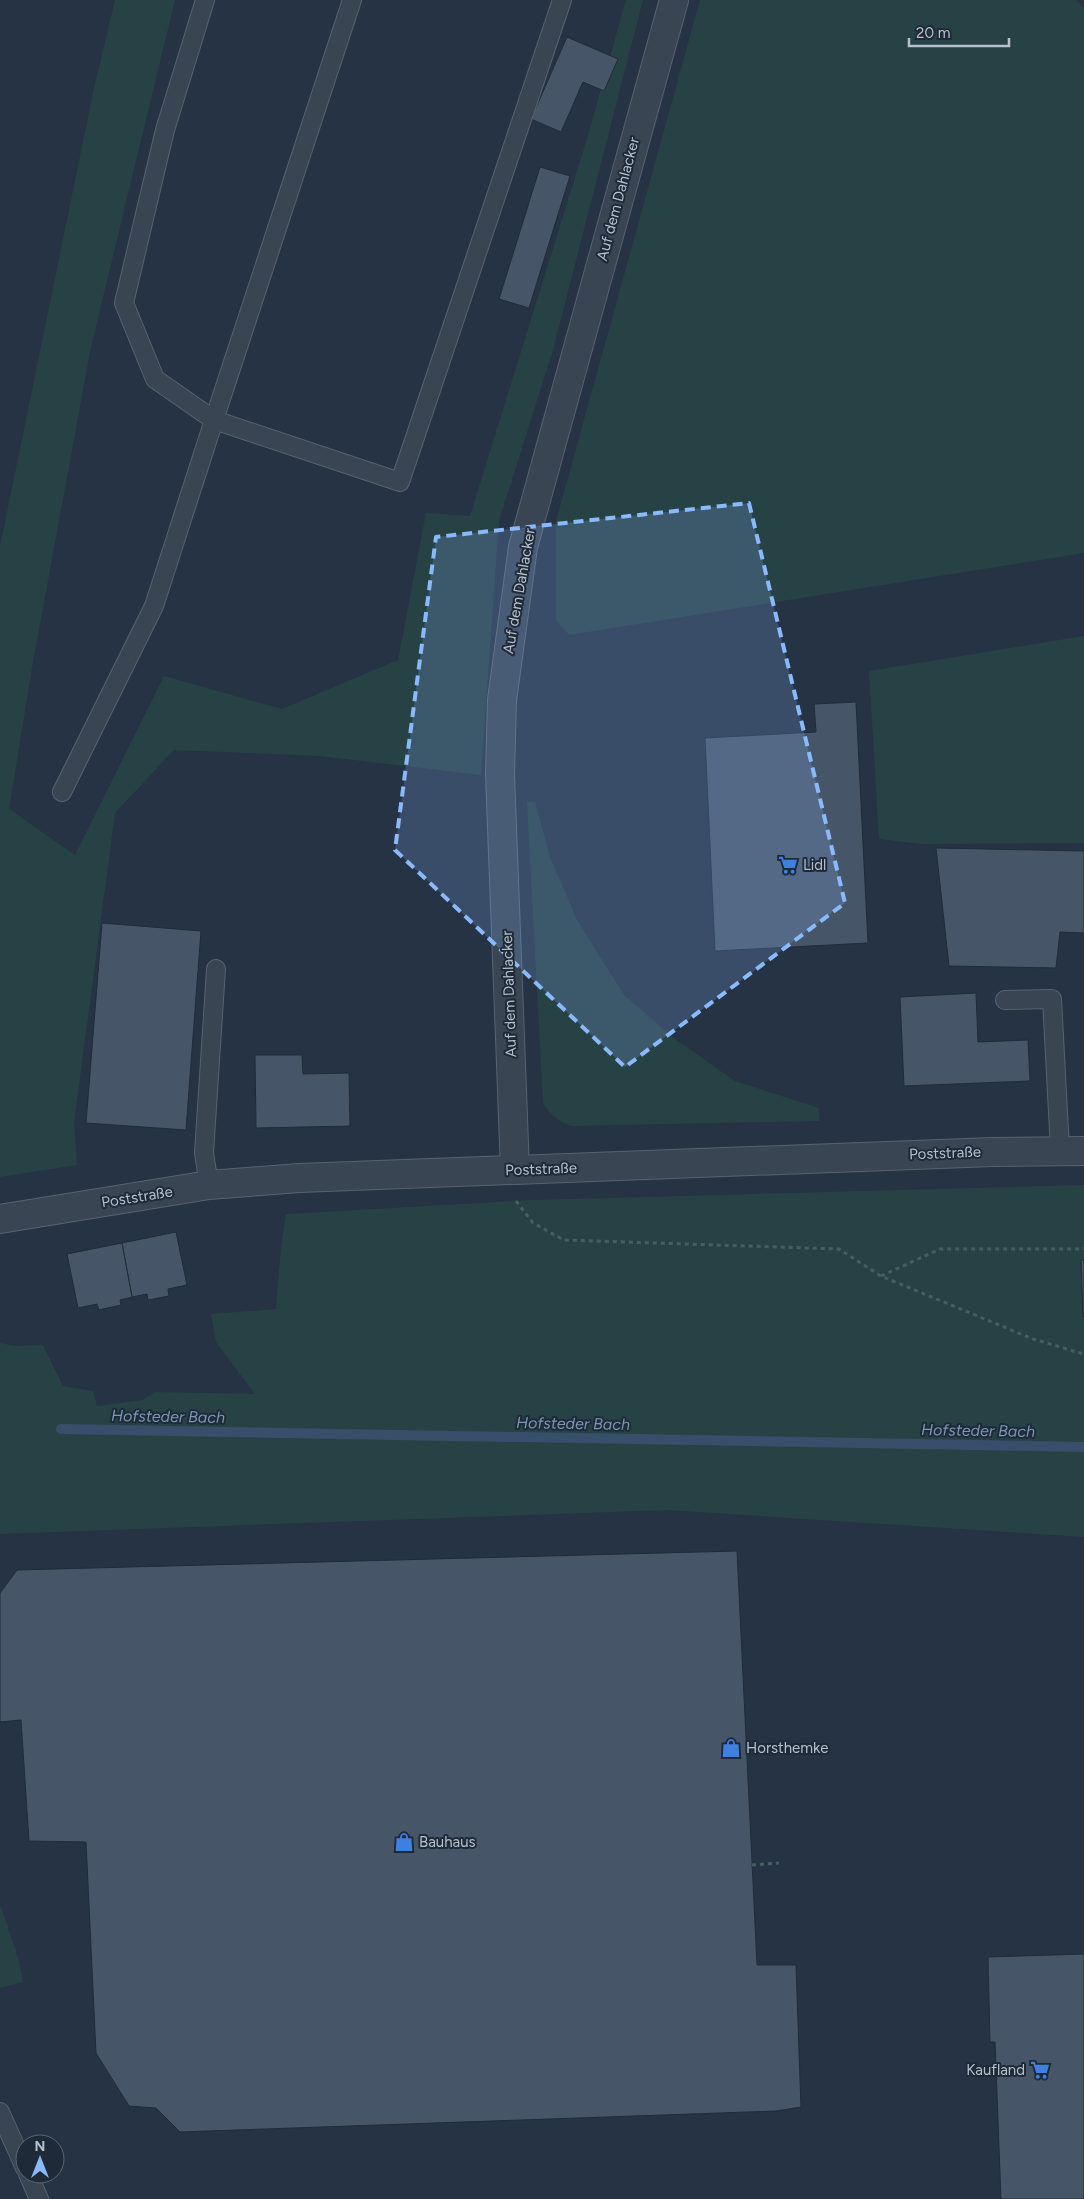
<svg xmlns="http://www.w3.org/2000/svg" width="1084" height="2199" viewBox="0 0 1084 2199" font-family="Figtree,sans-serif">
<rect width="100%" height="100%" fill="#253344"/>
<!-- green -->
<g fill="#274245">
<polygon points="115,0 175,0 91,347 33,662 9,809 75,855 164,676 282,709 398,660 426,513 470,516 586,142 626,0 643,0 553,350 499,521 481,775 320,756 174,750 115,813 74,1123 77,1165 0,1177 0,546 94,88"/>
<polygon points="700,0 1077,0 1084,8 1084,553 569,635 556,620 556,521"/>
<polygon points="1084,636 1084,843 921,844 879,839 869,671"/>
<path d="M527,802h8l15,55 27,63 47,75 51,44 60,42 84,27v13l-248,5c-14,-5 -20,-11 -28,-23z"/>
<polygon points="1084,1185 1084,1537 667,1510 0,1534 0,1343 15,1346 43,1345 63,1386 93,1391 97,1406 142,1400 155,1392 255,1394 216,1342 211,1314 276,1309 281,1248 286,1214 533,1200"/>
<polygon points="0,1904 19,1961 23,1982 0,1988"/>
</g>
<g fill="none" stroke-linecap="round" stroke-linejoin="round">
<!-- stream -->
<polyline stroke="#384f6c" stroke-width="10" points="61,1429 1084,1447"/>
</g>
<!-- building -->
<g fill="#465568" stroke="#202c3a">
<polygon points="567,37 618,59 604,91 583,82 561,132 531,119"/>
<polygon points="540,167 570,176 529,308 499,299"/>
<polygon points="856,702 868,943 715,951 705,738 816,732 814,704"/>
<polygon points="936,848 1084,851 1084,933 1060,932 1056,968 949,966"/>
<polygon points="102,923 201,931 186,1130 86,1123"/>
<polygon points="976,993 978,1042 1028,1040 1030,1081 904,1086 900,997"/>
<polygon points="255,1055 302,1055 303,1074 349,1073 350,1126 256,1128"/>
<polygon points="176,1232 187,1285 168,1289 169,1296 148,1300 147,1294 132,1297 122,1243"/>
<polygon points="122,1243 132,1297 120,1300 121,1305 99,1310 97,1304 78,1308 67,1254"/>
<polygon points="1081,1260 1084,1260 1084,1317 1083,1317"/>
<polygon points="737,1551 757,1965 796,1965 801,2107 776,2111 180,2132 156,2108 129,2106 96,2053 86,1842 29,1841 21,1720 0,1722 0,1593 17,1570"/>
<polygon points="1084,1954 1084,2199 1001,2199 995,2042 990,2042 988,1957"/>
</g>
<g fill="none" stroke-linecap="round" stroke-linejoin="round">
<!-- service casing -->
<g stroke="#586370" stroke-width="20">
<g id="service">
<polyline points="352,0 214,420 400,482 562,0"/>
<polyline points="62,792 154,606 214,420 155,379 124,303 165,130 205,0"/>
<polyline points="1005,1000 1052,999 1060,1150"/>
<polyline points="209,1185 204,1153 216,969"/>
<polyline points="0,2112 25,2168"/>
<polyline points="28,2174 39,2199"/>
</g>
</g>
<!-- minor casing -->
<g stroke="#586370" stroke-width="30">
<polyline id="minor" points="515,1170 500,774 502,700 523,547 674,0"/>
</g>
<!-- tertiary casing -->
<g stroke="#586370" stroke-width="30">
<polyline id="tertiary" points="0,1219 209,1185 299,1178 993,1152 1084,1151"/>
</g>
<!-- path -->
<g stroke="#455f61" stroke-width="3" stroke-dasharray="4 4" stroke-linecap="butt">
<polyline points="516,1201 533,1223 564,1240 839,1249 881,1276 1033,1339 1084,1354"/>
<polyline points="881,1276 940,1249 1084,1249"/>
<polyline points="752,1865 779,1863"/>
</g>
<!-- service -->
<use href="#service" stroke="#394553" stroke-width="18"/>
<!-- minor -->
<use href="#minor" stroke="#394553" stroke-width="28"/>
<!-- tertiary -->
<use href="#tertiary" stroke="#394553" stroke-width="28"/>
</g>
<!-- marked area -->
<path fill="#8abafe" fill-opacity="0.2" stroke="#8abafe" stroke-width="4" stroke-dasharray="10 6" stroke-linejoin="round" d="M749,503l96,400 -220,164 -230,-217 41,-313z"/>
<!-- icons -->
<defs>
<g id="supermarket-bare" transform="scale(1.5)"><path d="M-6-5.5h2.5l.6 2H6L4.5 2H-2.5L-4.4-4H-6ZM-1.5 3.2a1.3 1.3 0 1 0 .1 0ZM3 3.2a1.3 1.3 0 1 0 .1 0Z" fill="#3f7fe0" stroke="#1e2a38" stroke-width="2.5" paint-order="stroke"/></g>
<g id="shop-bare" transform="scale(1.5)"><path d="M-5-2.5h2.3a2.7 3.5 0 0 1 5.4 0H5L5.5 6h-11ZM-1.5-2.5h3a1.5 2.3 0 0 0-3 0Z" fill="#3f7fe0" stroke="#1e2a38" stroke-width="2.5" paint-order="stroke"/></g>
</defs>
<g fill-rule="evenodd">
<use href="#supermarket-bare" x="788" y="865"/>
<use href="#shop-bare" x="731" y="1748"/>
<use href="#shop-bare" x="404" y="1842"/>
<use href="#supermarket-bare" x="1040" y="2070"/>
</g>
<g text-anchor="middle" stroke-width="4" stroke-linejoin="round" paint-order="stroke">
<!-- street labels -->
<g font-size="15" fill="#b7c0cd" stroke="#1e2a38">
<text transform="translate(618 199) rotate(-75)" y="5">Auf dem Dahlacker</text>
<text transform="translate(519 591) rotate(-80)" y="5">Auf dem Dahlacker</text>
<text transform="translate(509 994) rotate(-92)" y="5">Auf dem Dahlacker</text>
<text transform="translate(945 1153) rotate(-2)" y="5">Poststraße</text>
<text transform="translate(541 1169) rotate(-2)" y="5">Poststraße</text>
<text transform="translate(137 1197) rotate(-9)" y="5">Poststraße</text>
</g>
<!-- poi labels -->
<g font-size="15" fill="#b7c0cd" stroke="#1e2a38" text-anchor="start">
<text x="803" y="870">Lidl</text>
<text x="746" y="1753">Horsthemke</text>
<text x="419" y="1847">Bauhaus</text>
<text x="1025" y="2075" text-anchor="end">Kaufland</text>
</g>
<!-- water labels -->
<g font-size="16" font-style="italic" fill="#7c97b6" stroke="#1e2a38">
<text transform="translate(168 1416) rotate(1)" y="6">Hofsteder Bach</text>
<text transform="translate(573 1423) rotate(1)" y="6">Hofsteder Bach</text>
<text transform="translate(978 1430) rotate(1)" y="6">Hofsteder Bach</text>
</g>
</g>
<!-- north arrow -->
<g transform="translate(40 2159)"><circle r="24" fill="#1e2a38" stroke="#5b6674"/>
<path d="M0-4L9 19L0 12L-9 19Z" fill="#8abafe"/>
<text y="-8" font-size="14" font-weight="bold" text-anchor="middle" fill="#b7c0cd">N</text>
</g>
<!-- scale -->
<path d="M909 38v8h100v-8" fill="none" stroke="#b7c0cd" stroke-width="2.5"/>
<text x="916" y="38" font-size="15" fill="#b7c0cd" stroke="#1e2a38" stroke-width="4" paint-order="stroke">20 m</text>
</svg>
